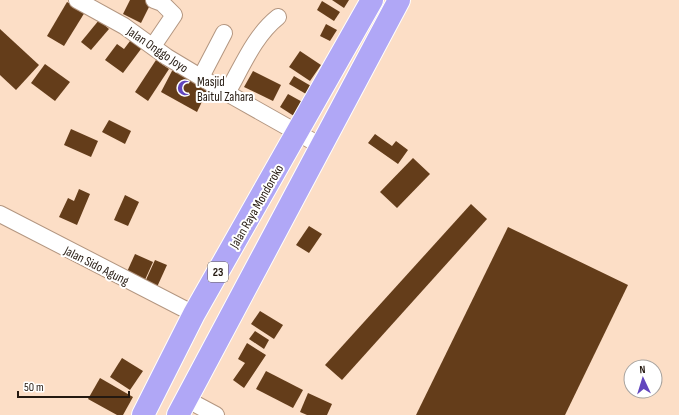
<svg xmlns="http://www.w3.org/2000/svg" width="679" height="415" viewBox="0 0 679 415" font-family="'Sofia Sans Condensed',sans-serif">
<rect width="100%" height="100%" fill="#fcdec6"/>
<!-- building -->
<g fill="#643d1a">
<polygon points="130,0 145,0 151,3 141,23 123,14"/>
<polygon points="332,0 349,0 344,8"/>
<polygon points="322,1 340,12 334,21 317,10"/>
<polygon points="67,2 85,12 64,46 47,36"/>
<polygon points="99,20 109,29 91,50 81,42"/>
<polygon points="326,24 337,30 330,41 320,36"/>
<polygon points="0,29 39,65 16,90 0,75"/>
<polygon points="133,37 144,45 123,73 105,60 117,44 124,49"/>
<polygon points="300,51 321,65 310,81 289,67"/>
<polygon points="156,60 169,69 148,101 135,92"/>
<polygon points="45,64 70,82 55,101 31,83"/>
<polygon points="173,69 210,85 197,112 161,92"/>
<polygon points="253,71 281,85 273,101 244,87"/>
<polygon points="294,76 311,86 306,94 289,84"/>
<polygon points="288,94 306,104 297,118 280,107"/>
<polygon points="109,120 131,131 125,144 102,132"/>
<polygon points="71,129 98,141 91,157 64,145"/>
<polygon points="375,134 392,146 396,141 408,150 398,164 368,143"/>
<polygon points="413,158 430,174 397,208 380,192"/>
<polygon points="79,189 90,194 77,225 59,217 68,198 74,201"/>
<polygon points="125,195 139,202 128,226 114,220"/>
<polygon points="471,204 487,219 342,380 325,365"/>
<polygon points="309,226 322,234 309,253 296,245"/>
<polygon points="508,227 628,285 565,415 416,415"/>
<polygon points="135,254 153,262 144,282 126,274"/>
<polygon points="155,260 167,265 157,287 145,282"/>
<polygon points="260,311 283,325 274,339 251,324"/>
<polygon points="255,331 269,340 264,349 249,339"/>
<polygon points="247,343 266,355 244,388 233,380 245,363 238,359"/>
<polygon points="122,358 143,371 130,390 110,377"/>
<polygon points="266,371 303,390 293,408 256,389"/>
<polygon points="100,378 133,397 123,415 117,415 88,399"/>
<polygon points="308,393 332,404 327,415 307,415 300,412"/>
</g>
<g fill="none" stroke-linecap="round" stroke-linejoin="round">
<!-- minor casing -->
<g stroke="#b39680" stroke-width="18">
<g id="minor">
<polyline points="77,0 124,26 167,57 227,93 321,146"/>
<polyline points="153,46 174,15 162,3 154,0"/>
<polyline points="201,77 224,33"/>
<path d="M227,93c15,-26 27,-57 51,-76"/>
<polyline points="0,214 194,314"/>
<polyline points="186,399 216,415"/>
</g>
</g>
<!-- highway casing -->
<g stroke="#fff" stroke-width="24">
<g id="highway">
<polyline points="143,415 194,314 372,0"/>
<polyline points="178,415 399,0"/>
</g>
</g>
<!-- minor -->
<use href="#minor" stroke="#fff" stroke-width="16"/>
<!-- highway -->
<use href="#highway" stroke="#b0a7f6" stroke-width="22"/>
</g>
<!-- icons -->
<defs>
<g id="mosque-bare" transform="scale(1.2)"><path d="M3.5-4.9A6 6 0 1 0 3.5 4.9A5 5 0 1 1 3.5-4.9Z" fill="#6246be" stroke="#fff" stroke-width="2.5" paint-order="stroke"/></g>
</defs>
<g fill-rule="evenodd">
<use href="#mosque-bare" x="185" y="88"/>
</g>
<g text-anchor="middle" stroke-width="4" stroke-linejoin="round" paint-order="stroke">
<!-- shield labels -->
<rect fill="#fff" stroke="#665e58" stroke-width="1" x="208" y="262" width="20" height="20" rx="3"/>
<g font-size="12" font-weight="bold" fill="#241910">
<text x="218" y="276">23</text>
</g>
<!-- street labels -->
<g font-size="13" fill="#241910" stroke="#fff">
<text transform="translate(158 49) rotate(34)" y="5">Jalan Onggo Joyo</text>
<text transform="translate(256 206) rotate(-60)" y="5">Jalan Raya Mondoroko</text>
<text transform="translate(97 265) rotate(27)" y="5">Jalan Sido Agung</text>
</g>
<!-- poi labels -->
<g font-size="13" fill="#241910" stroke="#fff" text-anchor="start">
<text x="197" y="86">Masjid<tspan x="197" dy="15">Baitul Zahara</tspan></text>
</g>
</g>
<!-- north arrow -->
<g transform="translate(643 379) rotate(356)"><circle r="19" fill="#ffffff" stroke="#a7a39f"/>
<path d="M0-3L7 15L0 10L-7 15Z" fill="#6246be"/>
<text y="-6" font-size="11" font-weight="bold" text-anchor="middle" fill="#241910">N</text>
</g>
<!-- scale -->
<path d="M18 391v6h111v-6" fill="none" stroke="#241910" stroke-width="2"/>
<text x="24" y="391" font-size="12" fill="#241910" stroke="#ffffff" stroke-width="3" paint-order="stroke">50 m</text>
</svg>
